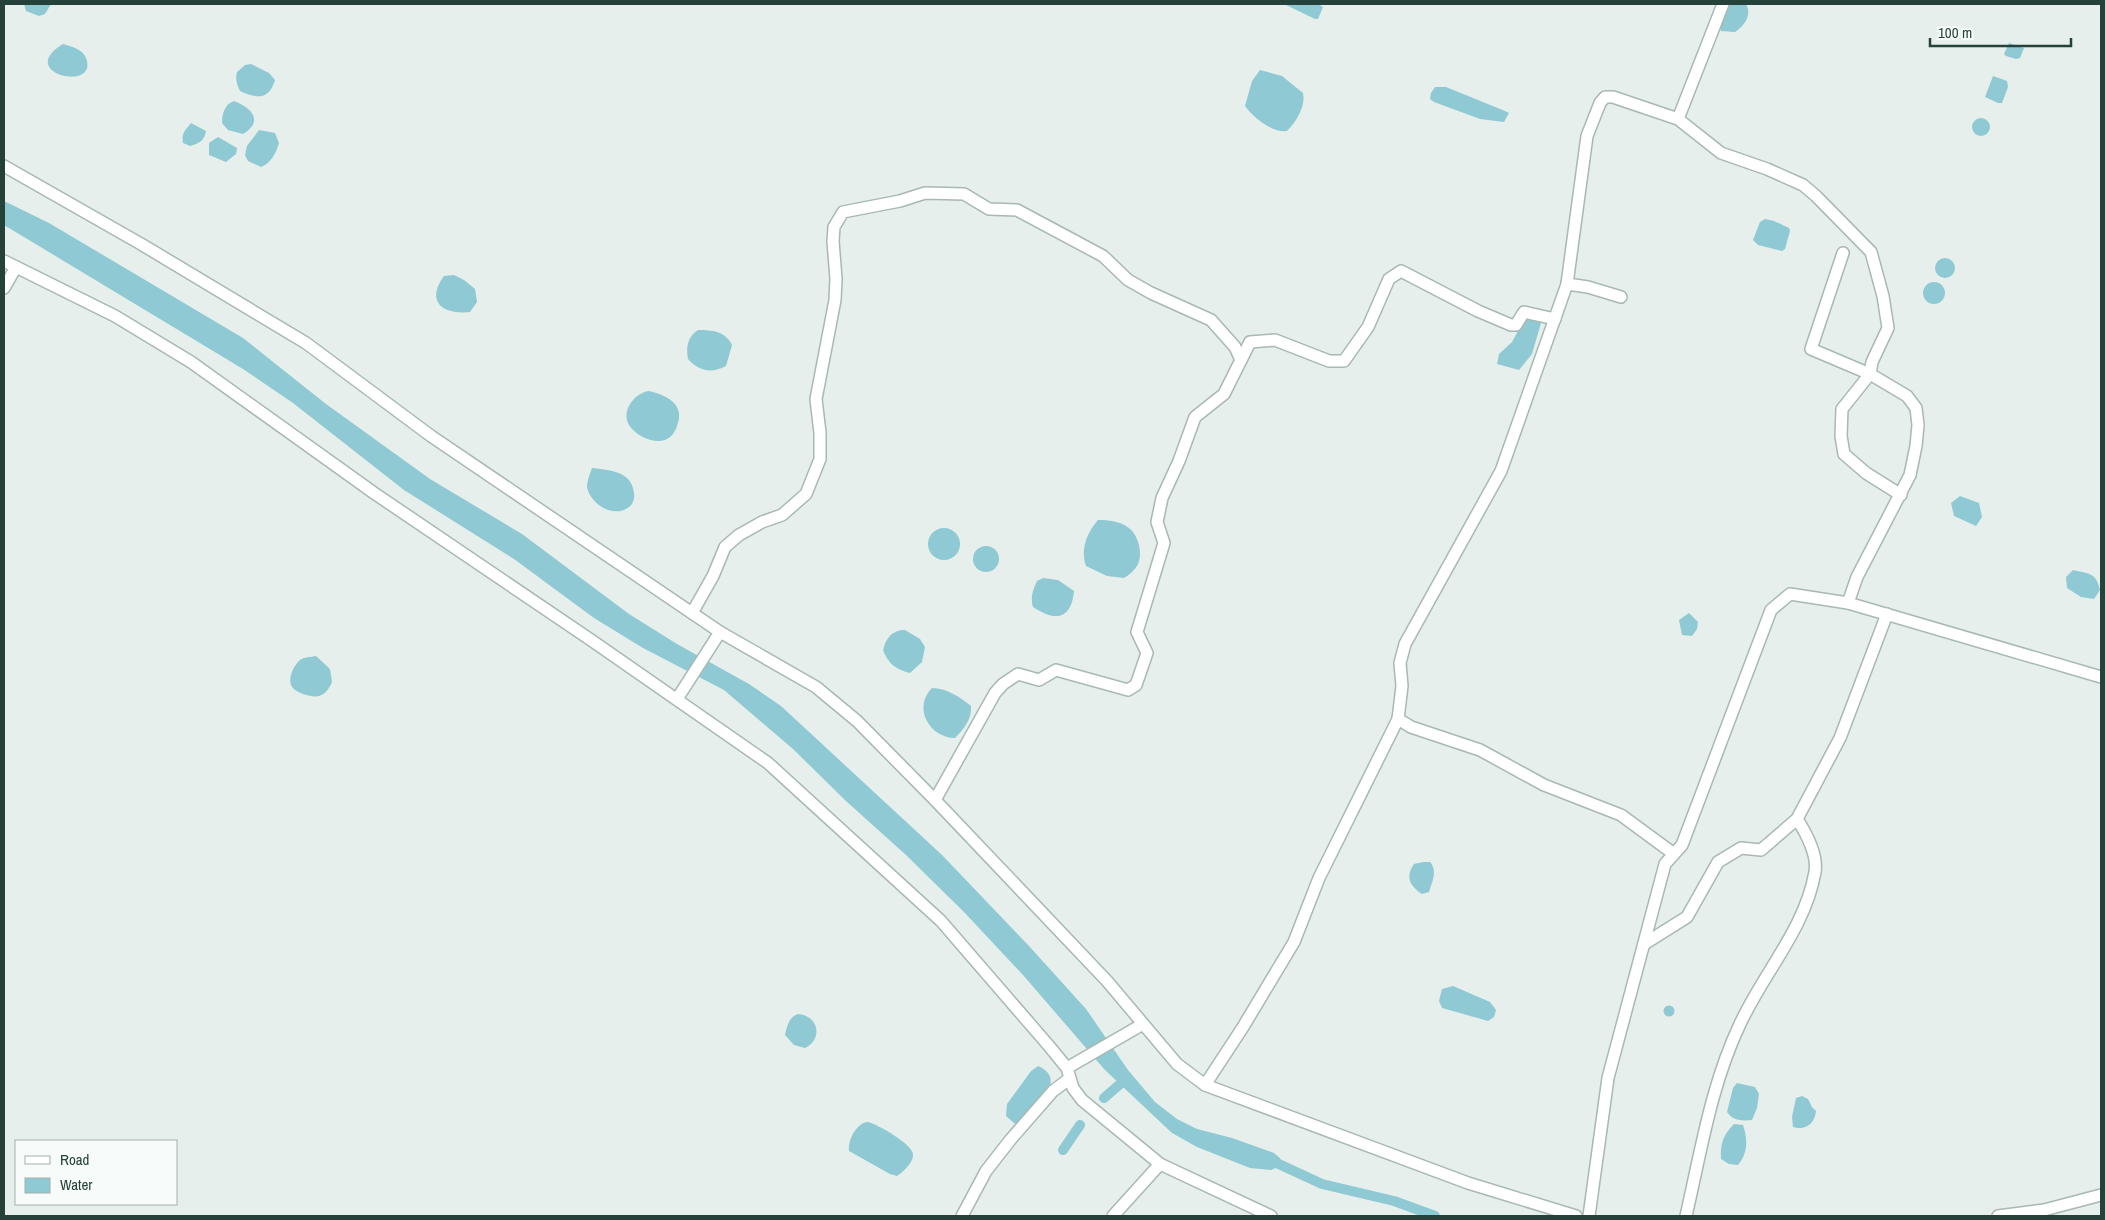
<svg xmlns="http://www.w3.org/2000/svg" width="2105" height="1220" viewBox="0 0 2105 1220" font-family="'Archivo Narrow',sans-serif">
<rect width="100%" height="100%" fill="#e6efeb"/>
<!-- water -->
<g fill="#8ec9d4">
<polygon points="24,4 51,4 45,14 39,16 26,11"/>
<polygon points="1284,4 1318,4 1323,7 1318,19 1315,19"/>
<path d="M1728,4h18c6,11 -1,21 -11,28l-14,-1 -2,-6z"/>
<polygon points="2009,43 2024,48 2020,58 2016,59 2006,56 2004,54"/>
<path d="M63,44c10,3 22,6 24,17 7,31 -71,11 -24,-17z"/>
<path d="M251,64l18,9 6,7c-6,20 -18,19 -35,11 -3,-6 -5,-12 -3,-19l8,-7z"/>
<path d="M1260,70l22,6 21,17c3,13 -7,29 -16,38 -15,2 -33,-13 -42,-25l7,-25z"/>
<polygon points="1993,76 2007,81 2008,87 2002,103 1998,103 1985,97"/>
<polygon points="1435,87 1446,87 1505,111 1509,113 1504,122 1480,119 1434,102 1430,99 1431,93"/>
<path d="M234,101c18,7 30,20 9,33l-15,-4 -6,-7c0,-10 3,-19 12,-22z"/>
<circle cx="1981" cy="127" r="9"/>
<path d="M191,123l15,8c-2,10 -6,12 -16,15l-7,-3c-2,-11 3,-13 8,-20z"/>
<path d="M259,130l16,3 4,10c-3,10 -8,20 -18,24l-13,-6 -3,-6 2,-9z"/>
<polygon points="218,137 237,148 236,154 226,162 209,155 209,143"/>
<polygon points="4,201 49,223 243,338 326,404 430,479 522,534 629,614 677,644 749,684 781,706 942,855 1029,946 1086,1009 1128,1070 1155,1102 1177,1119 1197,1129 1232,1138 1274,1153 1280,1158 1281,1164 1278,1167 1271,1170 1250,1168 1197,1147 1172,1133 1105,1070 1023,975 964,912 906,855 846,801 793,749 724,690 643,648 594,618 514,559 404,490 293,403 243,369 4,225"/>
<polygon points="1765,219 1774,221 1789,228 1790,231 1785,249 1782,251 1758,245 1753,240 1760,222"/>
<circle cx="1945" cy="268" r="10"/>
<path d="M454,275l10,5 11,9 2,13 -7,10c-27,3 -45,-10 -26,-36z"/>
<circle cx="1934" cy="293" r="11"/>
<polygon points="1525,318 1539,321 1541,323 1532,354 1519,370 1497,364 1499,354 1512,342"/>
<path d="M698,330c14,0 27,1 34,15l-6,21c-15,8 -27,5 -38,-7 -2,-11 -1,-22 10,-29z"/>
<path d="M649,391c17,4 37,13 28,35 -2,6 -5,11 -12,14 -12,4 -29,-4 -36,-15 -8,-14 5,-32 20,-34z"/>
<path d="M592,468c17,2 40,3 42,25 1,5 -1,11 -5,14 -15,12 -39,-3 -42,-20 0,-6 3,-13 5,-19z"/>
<polygon points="1960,496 1979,503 1982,517 1976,526 1954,516 1951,503"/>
<path d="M1098,520c11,0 22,1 31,8 9,7 14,25 9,36 -3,6 -9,11 -14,14l-17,-2 -21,-10c-6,-17 1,-33 12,-46z"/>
<circle cx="944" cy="544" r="16"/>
<circle cx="986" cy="559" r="13"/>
<path d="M2073,570c16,4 23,2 27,20l-6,9 -13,-2 -14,-9 -1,-11z"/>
<path d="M1043,578l15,2 16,11c-3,30 -20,30 -41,16 -3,-10 0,-17 4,-26z"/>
<polygon points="1689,613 1698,622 1697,629 1692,636 1682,635 1679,620"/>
<path d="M905,630l15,9 5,8 -3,15 -12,11c-13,-3 -22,-9 -27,-23 3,-12 9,-20 22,-20z"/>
<path d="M316,656l14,13 2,13c-2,5 -6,12 -13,14 -7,2 -25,-3 -28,-11 -3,-8 3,-20 9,-25 4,-3 11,-3 16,-4z"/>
<path d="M932,688c14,0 28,9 39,18 1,13 -7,23 -16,32 -25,0 -43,-30 -23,-50z"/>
<path d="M1423,862h7c8,9 2,20 -1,30l-7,2c-12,-8 -17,-17 -8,-30z"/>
<polygon points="1453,986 1490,1002 1496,1010 1494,1017 1488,1021 1442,1008 1439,1001 1442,989"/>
<circle cx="1669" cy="1011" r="5.5"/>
<path d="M798,1014c21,2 25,25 7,34l-11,-3 -9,-10c2,-9 4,-18 13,-21z"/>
<path d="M1038,1066c33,14 -7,45 -20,59l-4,-2 -8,-7 1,-12 24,-33z"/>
<path d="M1737,1083l18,4 4,7 -2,14 -5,12c-11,1 -18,1 -25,-8l6,-24z"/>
<path d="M1802,1096l6,3 4,8 4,4c-1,12 -10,20 -23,16l-1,-10 4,-19z"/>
<path d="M868,1122c9,2 44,22 45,32 1,8 -10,18 -16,22l-7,-2 -41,-23c-1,-11 7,-28 19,-29z"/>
<path d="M1734,1124l9,1c5,15 5,28 -5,40l-9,-1 -8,-5c-1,-15 2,-24 13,-35z"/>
</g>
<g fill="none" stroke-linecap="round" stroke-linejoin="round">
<!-- canal -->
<g stroke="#8ec9d4" stroke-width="10">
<polyline points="1104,1098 1127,1078"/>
<polyline points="1063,1150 1080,1125"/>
<polyline points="1268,1159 1322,1184 1394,1201 1435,1216"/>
</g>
<!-- minor casing -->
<g stroke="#a8b8b2" stroke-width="14">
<g id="minor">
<polyline points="1678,119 1723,4"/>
<polyline points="4,166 141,244 306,343 431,436 720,632 816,687 857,721 935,800 1107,981 1177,1064 1205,1085 1468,1183 1576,1216"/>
<polyline points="1843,253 1811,349 1870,374 1842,409 1841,436 1844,454 1866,473 1901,495"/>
<polyline points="4,261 115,316 191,362 374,493 591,640 768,763 941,921 1049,1046 1067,1068 1073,1088 1082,1100 1160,1164 1271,1216"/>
<polyline points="1567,284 1588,287 1621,297"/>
<polyline points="4,288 16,267"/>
<polyline points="692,613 713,576 725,547 739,535 762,522 782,515 806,494 820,459 820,433 816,399 835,300 836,279 833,241 834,227 843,212 900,201 925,193 964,194 989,209 1017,210 1103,256 1128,280 1151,293 1211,320 1235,347 1241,360"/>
<polyline points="677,699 720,632"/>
<polyline points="1398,719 1411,727 1480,750 1544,785 1621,815 1674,854"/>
<polyline points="935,800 995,693 1003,684 1018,674 1039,680 1056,670 1128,690 1136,685 1147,653 1137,632 1164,543 1157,522 1162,498 1179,461 1195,417 1224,394 1250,342 1275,340 1329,361 1344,361 1368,327 1389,279 1401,271 1478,311 1511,325 1516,325 1524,312 1555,319"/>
<polyline points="1644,944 1687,917 1718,862 1741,848 1761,850 1797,819 1840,738 1887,614"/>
<polyline points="1067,1068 1143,1024"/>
<polyline points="1205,1085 1243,1027 1294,942 1319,878 1398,719 1402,686 1400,663 1405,644 1501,471 1567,284 1587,136 1600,103 1605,97 1613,97 1678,119 1721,153 1767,169 1803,185 1816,196 1871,252 1883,296 1888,328 1872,362 1870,374 1907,396 1916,408 1918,425 1916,446 1910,475 1857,577 1848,603"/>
<polyline points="962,1216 986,1171 1011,1139 1053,1091 1069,1079"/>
<polyline points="1113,1216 1160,1164"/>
<polyline points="1589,1216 1608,1078 1665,864 1682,845 1771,610 1790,594 1848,603 2101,677"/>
<path d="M1686,1216c15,-65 25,-131 54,-192 24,-52 65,-95 75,-152 3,-18 -9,-39 -18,-53"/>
<polyline points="1998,1216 2044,1210 2101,1195"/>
</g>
</g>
<!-- minor -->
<use href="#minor" stroke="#fff" stroke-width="11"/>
</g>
<!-- border -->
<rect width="2105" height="1220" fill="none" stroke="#24423a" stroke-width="10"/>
<!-- legend -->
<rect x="15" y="1140" width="162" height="65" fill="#f7fbf9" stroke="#a3b1ad"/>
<rect x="25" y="1156" width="25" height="8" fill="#ffffff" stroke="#a3b1ad"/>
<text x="60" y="1165" font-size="15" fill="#24423a">Road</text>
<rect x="25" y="1178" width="25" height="15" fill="#8ec9d4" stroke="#a3b1ad"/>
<text x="60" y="1190" font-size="15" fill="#24423a">Water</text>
<!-- scale -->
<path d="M1930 38v8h141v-8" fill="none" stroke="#24423a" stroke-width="2.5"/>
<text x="1938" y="38" font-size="15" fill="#24423a" stroke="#f7fbf9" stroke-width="4" paint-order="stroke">100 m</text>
</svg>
